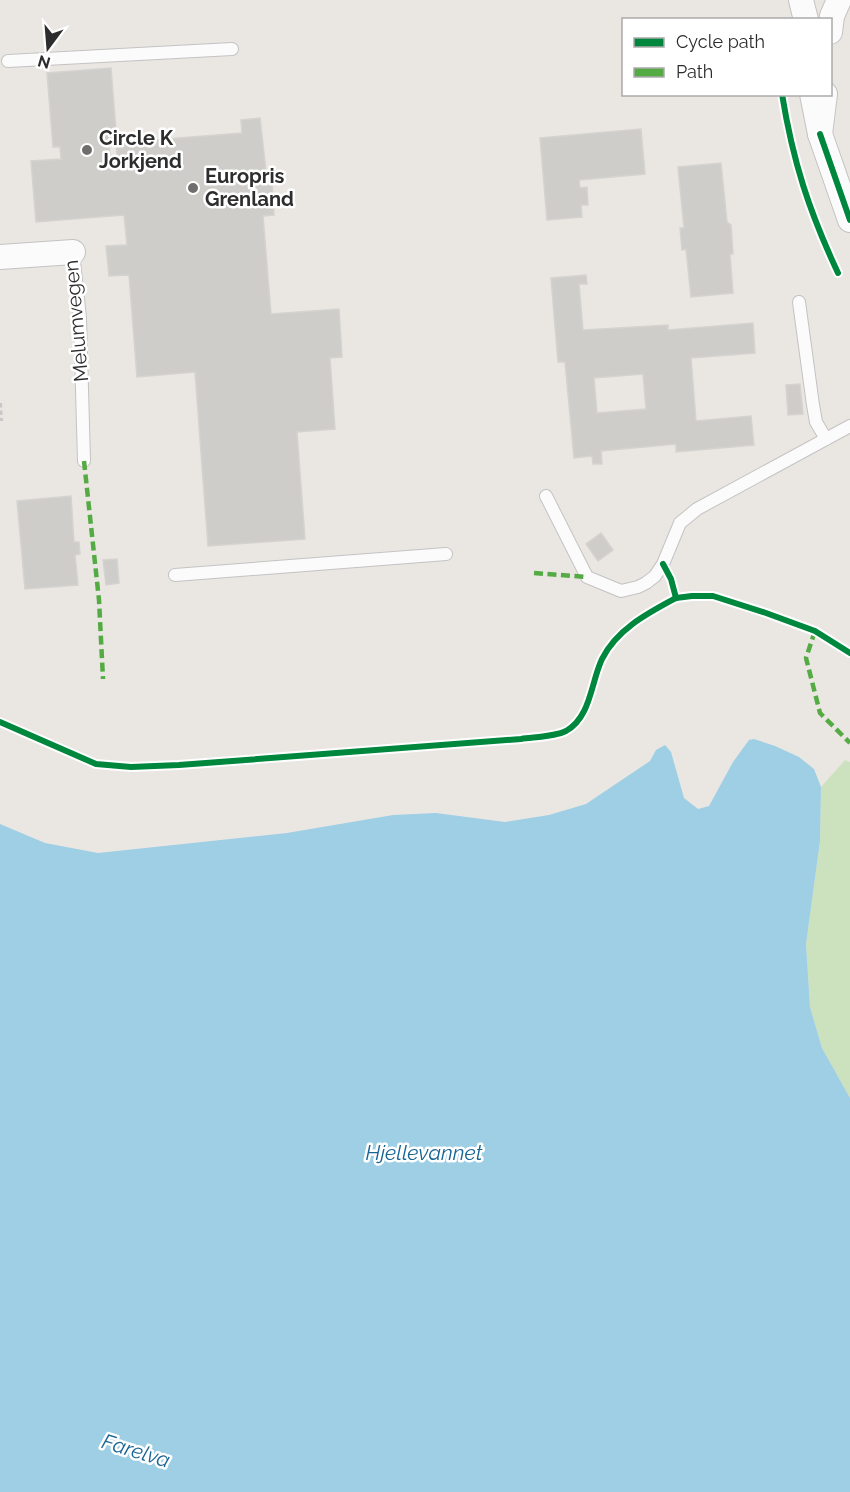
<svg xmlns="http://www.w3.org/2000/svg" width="850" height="1492" viewBox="0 0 850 1492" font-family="Raleway,sans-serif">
<rect width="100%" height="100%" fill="#eae7e3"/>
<!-- green -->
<polygon fill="#cce2bf" points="845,760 850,762 850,1098 822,1048 810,1007 806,944 820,841 821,787"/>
<!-- water -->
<polygon fill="#9ecfe4" points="754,739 775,746 799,757 814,769 821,787 820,841 806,944 810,1007 822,1048 850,1098 850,1492 0,1492 0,824 45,843 98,853 287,833 393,815 436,813 505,822 549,815 586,804 650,761 656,750 665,745 671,752 684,798 698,809 709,806 733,762 749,740"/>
<!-- building -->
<g fill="#cfcdca" stroke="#d5d3cf" stroke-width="1.5" fill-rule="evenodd">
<polygon points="111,68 117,142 109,143 110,156 117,156 116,143 242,133 241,120 260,118 267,180 272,179 274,215 263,216 271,314 339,309 342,357 330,358 335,429 297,432 305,539 208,546 195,372 137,377 129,275 109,276 106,246 127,245 124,215 36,222 31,161 61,159 60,147 53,147 47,73"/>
<polygon points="641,129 645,174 579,180 580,188 587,187 588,205 581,205 582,217 547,220 540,138"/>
<polygon points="721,163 727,222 731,225 733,254 730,254 733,293 691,297 686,249 682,250 680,228 684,228 678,167"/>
<path d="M586,275l1,9h-8l4,46 85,-5v5l85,-7 2,30 -64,5 5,63 55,-5 3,29 -78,7v-8l-75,7 1,13h-9l-1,-8 -18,2 -9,-96h-7l-7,-84zM643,374l3,35 -49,4 -3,-35z"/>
<polygon points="800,384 803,414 788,415 786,385"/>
<polygon points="71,496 74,542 79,542 80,554 75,555 78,585 25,589 17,501"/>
<polygon points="601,533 613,550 598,561 586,544"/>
<polygon points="117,559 119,583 106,585 103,560"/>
</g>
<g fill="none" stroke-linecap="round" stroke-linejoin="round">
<!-- service casing -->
<g stroke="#c4c3c3" stroke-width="14">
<g id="service">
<polyline points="8,61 232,49"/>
<polyline points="73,252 80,318 84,461"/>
<polyline points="799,302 813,405 816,422 826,439"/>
<polyline points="546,496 587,577 621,591 638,587 646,583 655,576 663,564 680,523 697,509 850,426"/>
<polyline points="175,575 446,554"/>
</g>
</g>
<!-- minor casing -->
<g stroke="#c4c3c3" stroke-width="26">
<g id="minor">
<polyline points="801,0 806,20"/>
<polyline points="830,32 832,16 839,0"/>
<polyline points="812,94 820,134 825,94"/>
<polyline points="820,134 850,220"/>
<polyline points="0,257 73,252"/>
</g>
</g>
<!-- path -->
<polyline stroke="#c8c8c8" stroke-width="4" stroke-dasharray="4.5 3" stroke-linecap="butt" points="0,403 1,421"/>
<!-- service -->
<use href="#service" stroke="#fcfbfb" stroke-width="12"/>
<!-- minor -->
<use href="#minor" stroke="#fcfbfb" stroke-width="24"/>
<!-- quiet -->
<g stroke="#54ab44" stroke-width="4.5" stroke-dasharray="9 4.5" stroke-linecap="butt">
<polyline points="84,461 99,600 103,679"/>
<polyline points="534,573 587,577"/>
<polyline points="815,631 806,658 820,713 850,743"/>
</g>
<!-- cycleway casing -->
<g stroke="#fff" stroke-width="10">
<g id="cycleway">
<path d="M782,94c11,68 27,117 56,179"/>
<polyline points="820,134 850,220"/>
<polyline points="663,564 671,579 676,598 692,596 713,596 766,613 815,631 850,653"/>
<path d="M0,722l96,42 35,3 48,-2 342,-26c13,-2 33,-2 45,-8 25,-14 25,-49 36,-72 15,-30 46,-46 74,-61"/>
</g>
</g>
<!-- cycleway -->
<use href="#cycleway" stroke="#00873e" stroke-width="6"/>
</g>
<!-- markers -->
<g fill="#6f6e6d" stroke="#fff" stroke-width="2">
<circle cx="87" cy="150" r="6"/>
<circle cx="193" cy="188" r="6"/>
</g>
<g text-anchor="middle" stroke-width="5" stroke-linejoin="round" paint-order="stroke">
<!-- poi labels -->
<g font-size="20" font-weight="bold" fill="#2d2d2d" stroke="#fff" text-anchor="start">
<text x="99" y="145">Circle K<tspan x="99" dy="23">Jorkjend</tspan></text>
<text x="205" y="183">Europris<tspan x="205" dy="23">Grenland</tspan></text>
</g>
<!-- street labels -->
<g font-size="20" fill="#2d2d2d" stroke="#fff">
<text transform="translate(76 321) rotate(-95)" y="7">Melumvegen</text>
</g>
<!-- water labels -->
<g font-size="21" font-style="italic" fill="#196594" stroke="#fff">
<text x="424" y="1160">Hjellevannet</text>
<text transform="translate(136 1451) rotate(17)" y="7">Farelva</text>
</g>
</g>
<!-- legend -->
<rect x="622" y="18" width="210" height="78" fill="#ffffff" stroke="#ababab" stroke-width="1.5"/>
<rect x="634" y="38" width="30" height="9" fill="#00873e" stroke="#ababab" stroke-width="1.5"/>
<text x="676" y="48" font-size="18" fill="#2d2d2d">Cycle path</text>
<rect x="634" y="68" width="30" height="9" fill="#54ab44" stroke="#ababab" stroke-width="1.5"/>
<text x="676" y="78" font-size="18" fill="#2d2d2d">Path</text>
<!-- north arrow -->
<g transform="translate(48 48) rotate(196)" stroke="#ffffff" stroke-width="4.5" paint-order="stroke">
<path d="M0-4.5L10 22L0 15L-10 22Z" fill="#2d2d2d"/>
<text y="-9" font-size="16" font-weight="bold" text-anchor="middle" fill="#2d2d2d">N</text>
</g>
</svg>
